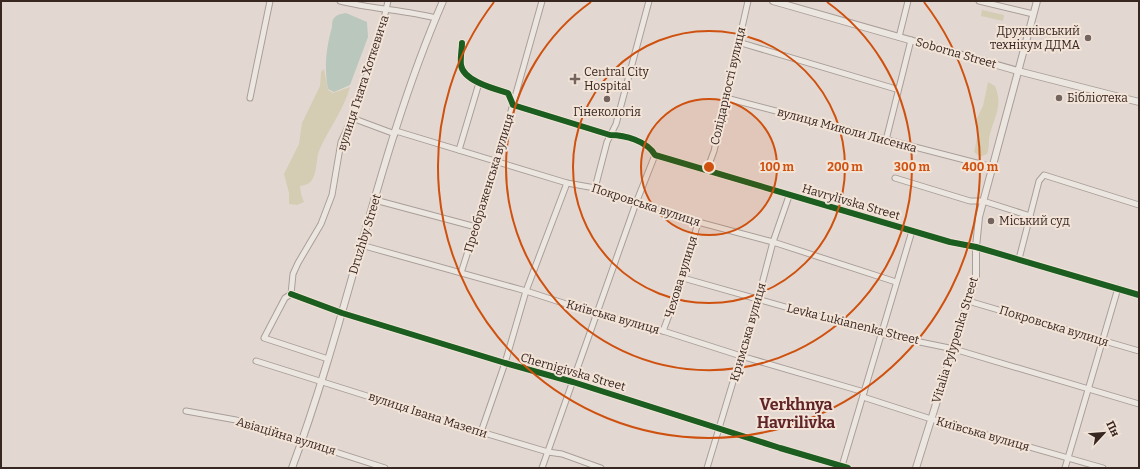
<svg xmlns="http://www.w3.org/2000/svg" width="1140" height="469" viewBox="0 0 1140 469" font-family="Bitter,serif">
<rect width="100%" height="100%" fill="#e3d8d1"/>
<!-- green -->
<g fill="#d5ccb4">
<polygon points="982,10 1004,15 1003,21 981,16"/>
<path d="M324,69l4,21 5,3 17,-6c-6,23 -22,42 -31,64 -3,9 -2,20 -6,27 -3,6 -7,7 -13,8l1,8 3,8 -7,3 -8,-1v-11l-5,-19 15,-30 3,-21 18,-37 1,-14z"/>
<path d="M988,82l7,4c9,21 -2,32 -6,53 0,5 0,10 -2,15l-7,3 -6,-5 4,-19 -3,-11 8,-16z"/>
</g>
<!-- water -->
<path fill="#bac7bc" d="M346,13l21,9 1,15 -18,48 -16,7 -6,-3c-4,-22 -2,-41 4,-62 0,-3 0,-7 2,-9 3,-4 7,-4 12,-5z"/>
<g fill="none" stroke-linecap="round" stroke-linejoin="round">
<!-- minor casing -->
<g stroke="#a99e99" stroke-width="7">
<g id="minor">
<path d="M340,1c32,8 64,9 96,17"/>
<polyline points="979,1 1033,14"/>
<polyline points="899,37 908,1"/>
<polyline points="738,42 896,89"/>
<path d="M462,43c0,7 -2,15 -1,22 2,16 34,24 47,28l5,12 97,30c15,0 37,6 45,20l295,87 26,5 163,48"/>
<polyline points="250,98 270,1"/>
<polyline points="726,98 992,167"/>
<polyline points="352,118 395,134"/>
<polyline points="396,131 567,183 595,188 636,203 698,222 773,242 896,282"/>
<polyline points="886,140 911,40"/>
<polyline points="459,150 479,83"/>
<polyline points="707,170 714,151 748,1"/>
<polyline points="895,178 970,201 983,201 1030,216"/>
<polyline points="595,188 607,142 616,124 649,1"/>
<polyline points="375,200 476,227"/>
<polyline points="361,245 526,291 597,314 663,331 741,356 864,392"/>
<polyline points="1019,259 1039,181 1044,175 1139,205"/>
<polyline points="461,273 497,161 542,1"/>
<polyline points="683,278 881,334 954,349 1139,404"/>
<polyline points="291,294 342,313 505,363 573,382 780,448 848,468"/>
<polyline points="968,301 1139,351"/>
<polyline points="663,331 683,278 698,222"/>
<polyline points="328,359 264,338 285,298 291,294 293,274 298,263 321,224 332,195 341,142 352,118 380,36 388,1"/>
<polyline points="256,361 481,432 548,452 562,454 601,468"/>
<polyline points="863,397 931,419 1103,468"/>
<polyline points="186,411 236,420 385,468"/>
<polyline points="481,432 505,363 526,291 567,183"/>
<polyline points="842,466 912,231"/>
<polyline points="542,468 636,203 655,155"/>
<polyline points="707,468 758,299 773,242 789,196"/>
<polyline points="1065,468 1118,288"/>
</g>
</g>
<!-- tertiary casing -->
<g stroke="#a99e99" stroke-width="8">
<g id="tertiary">
<polyline points="773,1 1018,71 1139,102"/>
<path d="M292,468c57,-153 86,-317 151,-467"/>
<polyline points="916,468 976,276 976,247 979,217 1037,1"/>
</g>
</g>
<!-- minor -->
<use href="#minor" stroke="#ece6e1" stroke-width="5"/>
<!-- tertiary -->
<use href="#tertiary" stroke="#ece6e1" stroke-width="6"/>
<!-- cycleway casing -->
<g stroke="#f3e4d8" stroke-width="8">
<g id="cycleway">
<path d="M462,43c0,7 -2,15 -1,22 2,16 34,24 47,28l5,12 97,30c15,0 37,6 45,20l295,87 26,5 163,48"/>
<polyline points="291,294 342,313 505,363 573,382 780,448 848,468"/>
</g>
</g>
<!-- cycleway -->
<use href="#cycleway" stroke="#1b5e20" stroke-width="6"/>
</g>
<!-- distance rings -->
<circle cx="709" cy="167" r="68" fill="#ce510f" fill-opacity=".12"/>
<g fill="none" stroke="#ce510f" stroke-width="2">
<circle cx="709" cy="167" r="68"/>
<circle cx="709" cy="167" r="136"/>
<path d="M827 2A203 203 0 1 1 591 2"/>
<path d="M924 2A271 271 0 1 1 494 2"/>
</g>
<!-- markers -->
<g fill="#74645f" stroke="#f3e4d8" stroke-width="1.5">
<circle cx="1088" cy="38" r="4"/>
<path d="M573 73h4v4h4v4h-4v4h-4v-4h-4v-4h4z"/>
<circle cx="1059" cy="98" r="4"/>
<circle cx="607" cy="99" r="4"/>
<circle cx="991" cy="221" r="4"/>
</g>
<g text-anchor="middle" stroke-width="4" stroke-linejoin="round" paint-order="stroke">
<!-- poi labels -->
<g font-size="12" fill="#382621" stroke="#f3e4d8" text-anchor="start">
<text x="1080" y="35" text-anchor="end">Дружківський<tspan x="1080" dy="14">технікум ДДМА</tspan></text>
<text x="584" y="76">Central City<tspan x="584" dy="14">Hospital</tspan></text>
<text x="1067" y="102">Бібліотека</text>
<text x="607" y="116" text-anchor="middle">Гінекологія</text>
<text x="999" y="225">Міський суд</text>
</g>
<!-- street labels -->
<g font-size="12" fill="#382621" stroke="#f3e4d8">
<text transform="translate(956 53) rotate(16)" y="4">Soborna Street</text>
<text transform="translate(363 83) rotate(-72)" y="4">вулиця Гната Хоткевича</text>
<text transform="translate(728 86) rotate(-77)" y="4">Солідарності вулиця</text>
<text transform="translate(847 130) rotate(15)" y="4">вулиця Миколи Лисенка</text>
<text transform="translate(489 183) rotate(-73)" y="4">Преображенська вулиця</text>
<text transform="translate(851 202) rotate(16)" y="4">Havrylivska Street</text>
<text transform="translate(646 205) rotate(18)" y="4">Покровська вулиця</text>
<text transform="translate(365 234) rotate(-73)" y="4">Druzhby Street</text>
<text transform="translate(681 277) rotate(-73)" y="4">Чехова вулиця</text>
<text transform="translate(613 317) rotate(16)" y="4">Київська вулиця</text>
<text transform="translate(853 324) rotate(14)" y="4">Levka Lukianenka Street</text>
<text transform="translate(1054 326) rotate(17)" y="4">Покровська вулиця</text>
<text transform="translate(748 332) rotate(-74)" y="4">Кримська вулиця</text>
<text transform="translate(955 340) rotate(-73)" y="4">Vitalia Pylypenka Street</text>
<text transform="translate(573 372) rotate(16)" y="4">Chernigivska Street</text>
<text transform="translate(428 415) rotate(18)" y="4">вулиця Івана Мазепи</text>
<text transform="translate(983 434) rotate(16)" y="4">Київська вулиця</text>
<text transform="translate(286 436) rotate(17)" y="4">Авіаційна вулиця</text>
</g>
<!-- district labels -->
<g font-size="16" font-weight="bold" fill="#612428" stroke="#f3e4d8">
<text x="796" y="410">Verkhnya<tspan x="796" dy="18">Havrilivka</tspan></text>
</g>
</g>
<circle cx="709" cy="167" r="6" fill="#ce510f" stroke="#f3e4d8" stroke-width="2"/>
<g font-size="12" text-anchor="middle" font-weight="bold" fill="#ce510f" stroke="#f3e4d8" stroke-width="4" stroke-linejoin="round" paint-order="stroke">
<text x="777" y="171">100 m</text>
<text x="845" y="171">200 m</text>
<text x="912" y="171">300 m</text>
<text x="980" y="171">400 m</text>
</g>
<!-- border -->
<rect width="1140" height="469" fill="none" stroke="#382621" stroke-width="4"/>
<!-- north arrow -->
<g transform="translate(1104 433) rotate(64)" stroke="#f3e4d8" stroke-width="3" paint-order="stroke">
<path d="M0-3L7 15L0 10L-7 15Z" fill="#382621"/>
<text y="-6" font-size="11" font-weight="bold" text-anchor="middle" fill="#382621">Пн</text>
</g>
</svg>
